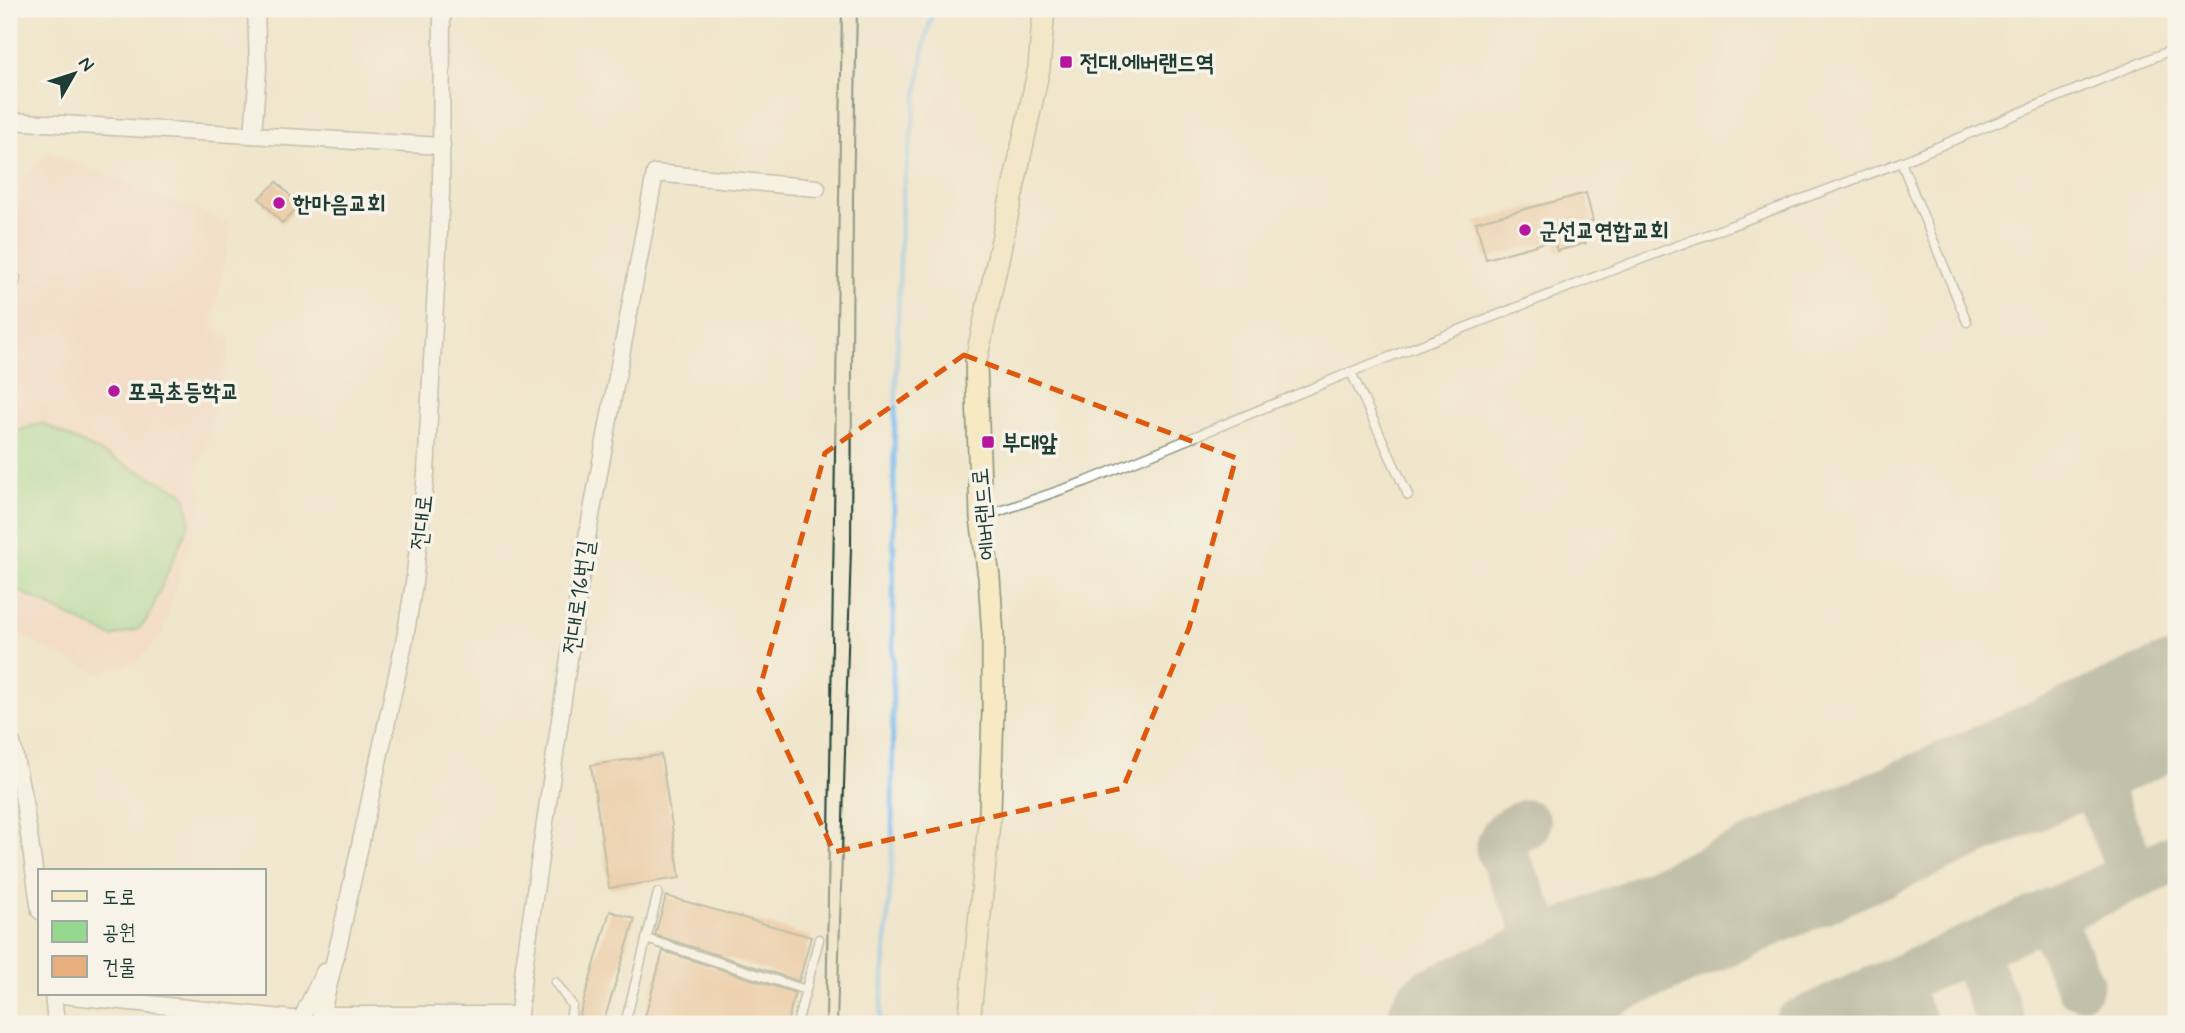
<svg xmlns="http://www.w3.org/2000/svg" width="2185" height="1033" viewBox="0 0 2185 1033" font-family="Mynerve,'Poor Story',sans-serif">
<rect width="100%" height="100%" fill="#f7f3e8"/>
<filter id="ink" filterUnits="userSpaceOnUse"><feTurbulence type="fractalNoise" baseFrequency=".0143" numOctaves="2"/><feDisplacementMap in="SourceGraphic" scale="14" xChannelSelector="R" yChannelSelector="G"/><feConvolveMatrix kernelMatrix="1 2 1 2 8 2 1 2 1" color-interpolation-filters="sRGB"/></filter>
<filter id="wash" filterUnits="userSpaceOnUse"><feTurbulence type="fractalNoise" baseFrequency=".00686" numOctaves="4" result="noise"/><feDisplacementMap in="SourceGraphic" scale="28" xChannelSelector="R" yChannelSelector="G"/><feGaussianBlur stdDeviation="1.57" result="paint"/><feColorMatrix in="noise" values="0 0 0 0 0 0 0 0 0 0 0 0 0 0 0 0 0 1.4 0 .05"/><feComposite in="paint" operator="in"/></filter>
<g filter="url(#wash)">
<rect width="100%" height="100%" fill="#f0e6cc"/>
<!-- built -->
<polygon fill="#f5d2c3" points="48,152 232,224 212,325 231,341 208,442 196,475 204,497 161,636 136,662 100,674 36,644 9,628 9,238 22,181"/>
<!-- green -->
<polygon fill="#96d890" stroke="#5a8a62" stroke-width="2" points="41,423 182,492 186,499 190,521 147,620 138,629 112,637 9,586 9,438 14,432"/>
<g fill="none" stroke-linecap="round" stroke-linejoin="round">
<!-- stream -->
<polyline stroke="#7bbcf0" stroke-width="5" points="880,1024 892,862 894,449 902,199 924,47 933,9"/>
<!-- taxiway -->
<g stroke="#889280" stroke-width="49">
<polyline points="2091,775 2135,876"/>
<path d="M1526,824c-14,5 -23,9 -26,25l46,98"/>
<polyline points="2048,914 2079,984"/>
<polyline points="1971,949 2001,1020"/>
<polyline points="1896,985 1913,1024"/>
<polyline points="1584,998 1596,1024"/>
<polyline points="1798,1024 2176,858"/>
</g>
<!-- runway -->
<polyline stroke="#889280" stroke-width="122" points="1448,1024 2176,704"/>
</g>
<g id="blocks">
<!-- building -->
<g fill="#e7af7d">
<polygon points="277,182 300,206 282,223 259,198"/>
<polygon points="1586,193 1593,221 1580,225 1586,243 1557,251 1554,240 1486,259 1476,222"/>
<polygon points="661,755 680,878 609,888 591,765"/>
<polygon points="666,896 811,937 799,981 655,935"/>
<polygon points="610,911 635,919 603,1024 577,1024"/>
<polygon points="663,951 795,993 787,1024 643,1024"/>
</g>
</g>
</g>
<g filter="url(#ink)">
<use href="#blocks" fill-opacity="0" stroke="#889280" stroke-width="2"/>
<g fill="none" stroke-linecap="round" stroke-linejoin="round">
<!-- lane casing -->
<g stroke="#889280" stroke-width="11">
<g id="lane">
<polyline points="1901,162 1967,322"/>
<polyline points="9,303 16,278"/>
<polyline points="1351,372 1408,495"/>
<polyline points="983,517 1087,481 1351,372 1623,266 1901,162 2176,48"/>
<polyline points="646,939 806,990"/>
<polyline points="555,982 572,1005 570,1024"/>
<polyline points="625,1024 658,893"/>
<polyline points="797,1024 819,939"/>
</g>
</g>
<!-- street casing -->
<g stroke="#889280" stroke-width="19">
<g id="street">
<polyline points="9,121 442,146"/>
<polyline points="253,135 258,69 256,9"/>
<polyline points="12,743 24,801 40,911"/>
<polyline points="321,1015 519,1015"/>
<polyline points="56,1024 53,994 302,1020"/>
<polyline points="299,1024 324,972"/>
<polyline points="319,1024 340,938 405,638 414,583 426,473 441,193 442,9"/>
<polyline points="518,1024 523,974 585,548 655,173 817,188"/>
</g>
</g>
<!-- secondary casing -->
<g stroke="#889280" stroke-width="24">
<polyline id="secondary" points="969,1024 990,813 993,710 993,636 989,577 981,518 976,361 1039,68 1044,9"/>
</g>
<!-- lane -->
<use href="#lane" stroke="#fff" stroke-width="8"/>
<!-- street -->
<use href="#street" stroke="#fff" stroke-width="16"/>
<!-- secondary -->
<use href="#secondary" stroke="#f7e9c3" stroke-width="21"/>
<!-- tram -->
<g stroke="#1f3d34" stroke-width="2">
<polyline points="826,1024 842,9"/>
<polyline points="837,1024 851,548 853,198 857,9"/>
</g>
</g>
</g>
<!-- marked area -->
<path d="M0 0H2185V1033H0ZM964,355l272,103 -47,170 -66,160 -289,64 -75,-161 66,-238z" fill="#f0e6cc" fill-opacity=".55" fill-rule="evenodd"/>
<path fill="none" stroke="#de580e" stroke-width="5" stroke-dasharray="14 9" stroke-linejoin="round" d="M964,355l272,103 -47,170 -66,160 -289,64 -75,-161 66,-238z"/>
<!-- markers -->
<g fill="#b5179e" stroke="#f7f3e8" stroke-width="2.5">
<rect x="1059" y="55" width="14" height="14" rx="3.5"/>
<circle cx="279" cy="203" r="7"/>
<circle cx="1525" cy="230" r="7"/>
<circle cx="114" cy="391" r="7"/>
<rect x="981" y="435" width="14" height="14" rx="3.5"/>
</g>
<g text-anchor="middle" stroke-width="7" stroke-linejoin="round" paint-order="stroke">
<!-- poi labels -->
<g font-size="23" font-weight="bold" fill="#1f3d34" stroke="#f7f3e8" text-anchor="start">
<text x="1080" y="70">전대.에버랜드역</text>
<text x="293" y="211">한마음교회</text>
<text x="1539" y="238">군선교연합교회</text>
<text x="128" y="399">포곡초등학교</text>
<text x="1002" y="450">부대앞</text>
</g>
<!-- street labels -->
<g font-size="23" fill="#1f3d34" stroke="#f7f3e8">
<text transform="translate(983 514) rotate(-95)" y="8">에버랜드로</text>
<text transform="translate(421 522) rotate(-84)" y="8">전대로</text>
<text transform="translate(578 597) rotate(-82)" y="8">전대로16번길</text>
</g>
</g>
<!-- margin -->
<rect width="2185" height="1033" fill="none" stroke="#f7f3e8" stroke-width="35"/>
<!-- legend -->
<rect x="38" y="869" width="228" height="126" fill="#f7f3e8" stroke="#a1aaa0" stroke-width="2"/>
<rect x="52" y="891" width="35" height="10" fill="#f7e9c3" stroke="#a1aaa0" stroke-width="2"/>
<text x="102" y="904" font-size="21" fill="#1f3d34">도로</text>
<rect x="52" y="921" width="35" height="21" fill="#96d890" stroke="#a1aaa0" stroke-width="2"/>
<text x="102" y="939" font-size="21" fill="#1f3d34">공원</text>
<rect x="52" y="956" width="35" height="21" fill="#e7af7d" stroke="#a1aaa0" stroke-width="2"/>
<text x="102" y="974" font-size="21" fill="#1f3d34">건물</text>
<!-- north arrow -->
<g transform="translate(74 74) rotate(51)" stroke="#f7f3e8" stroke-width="5" paint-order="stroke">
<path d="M0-5L12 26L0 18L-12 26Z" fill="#1f3d34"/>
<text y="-10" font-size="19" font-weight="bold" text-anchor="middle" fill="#1f3d34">N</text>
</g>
</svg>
